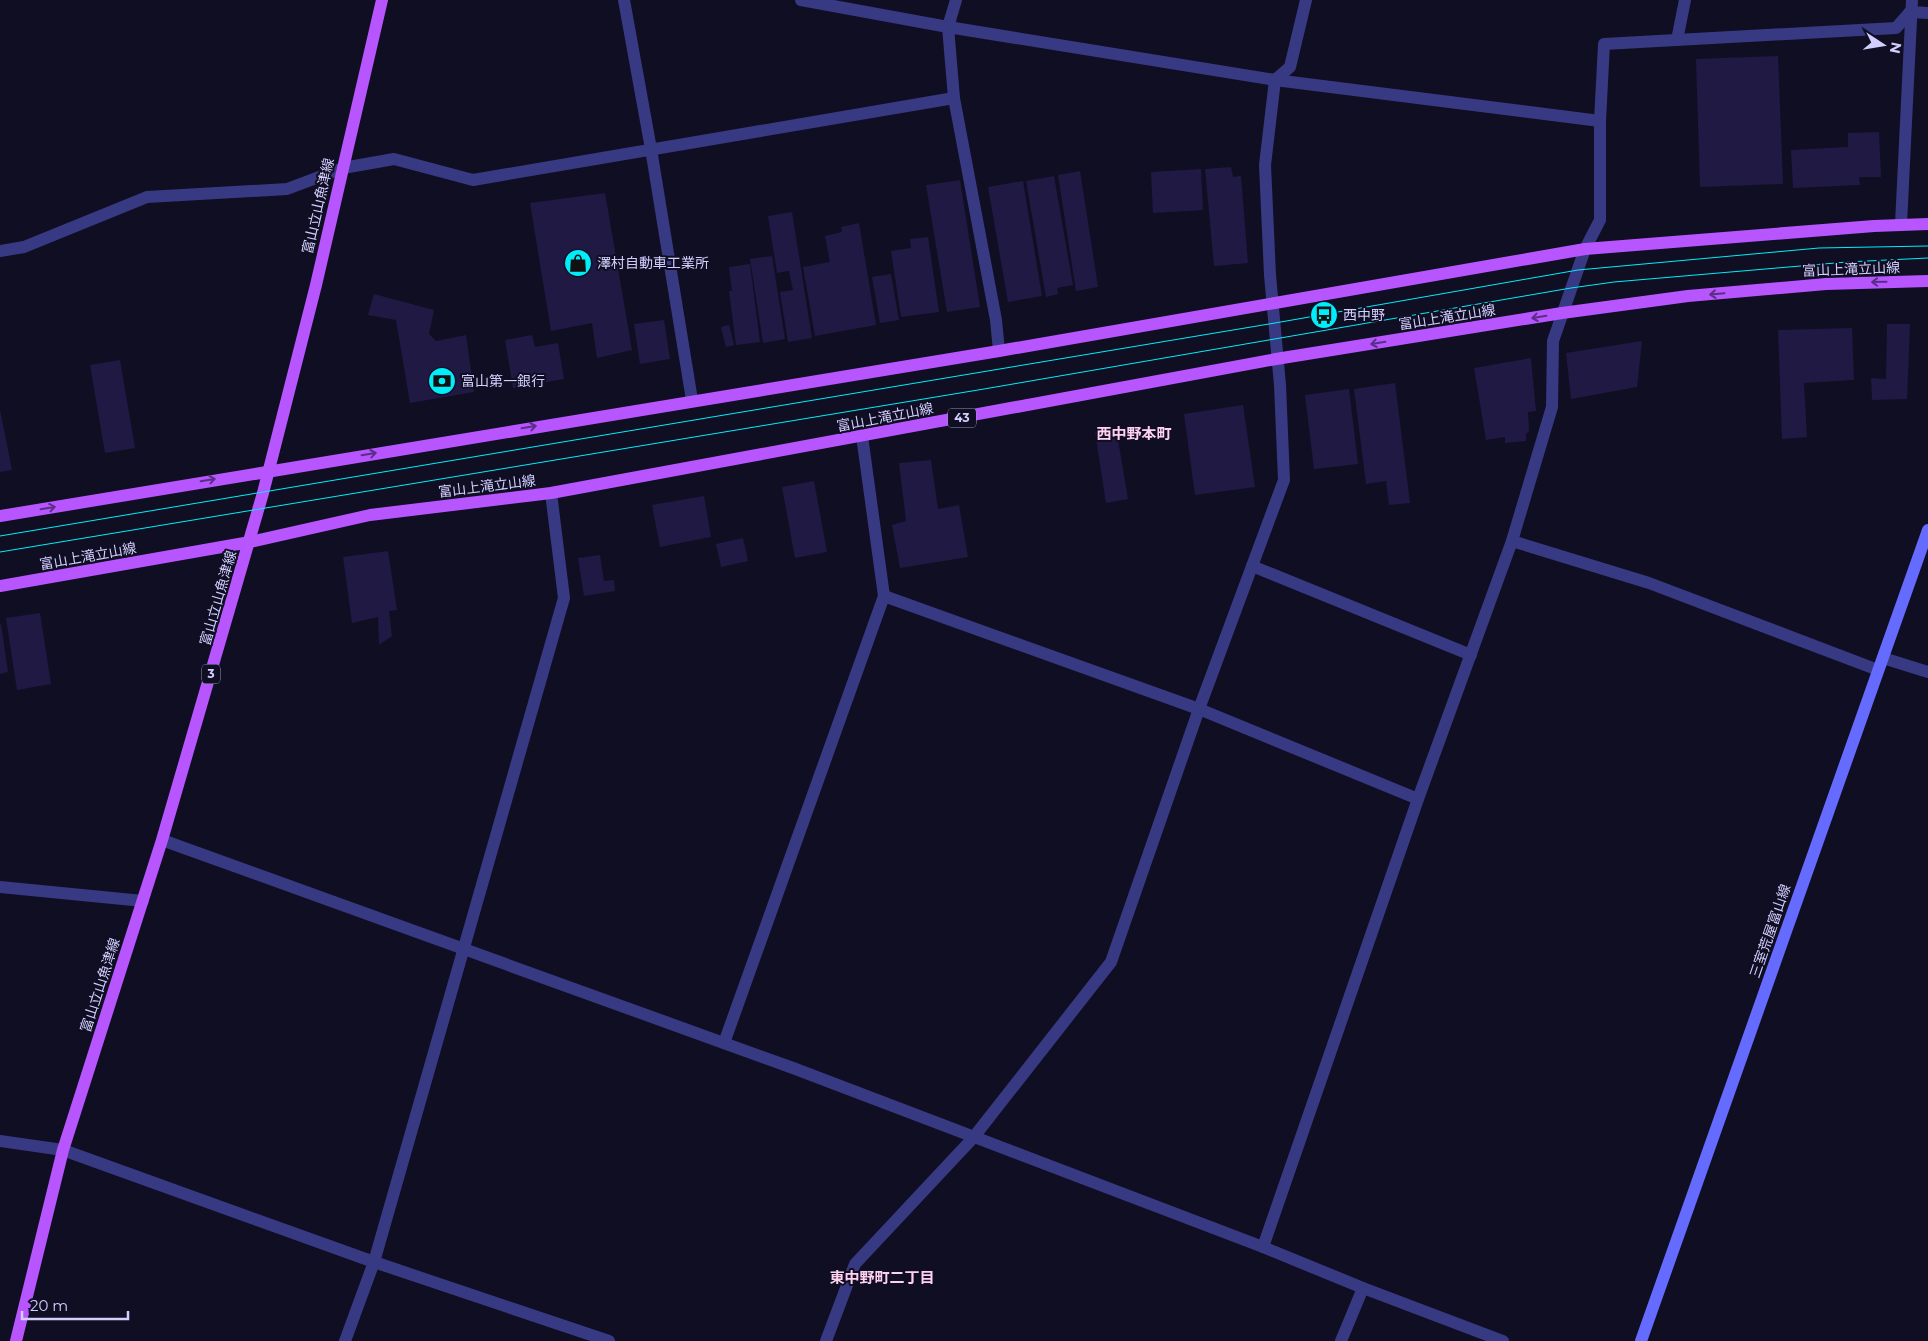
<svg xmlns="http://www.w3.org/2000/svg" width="1928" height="1341" viewBox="0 0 1928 1341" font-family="Montserrat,'Noto Sans JP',sans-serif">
<rect width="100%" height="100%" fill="#100e23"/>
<!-- building -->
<g fill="#201944">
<polygon points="1778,56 1783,184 1700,187 1696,59"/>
<polygon points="1879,132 1881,177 1859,177 1860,185 1793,188 1791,150 1848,147 1848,133"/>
<polygon points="1231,167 1233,177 1241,176 1248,263 1214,266 1205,169"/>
<polygon points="1201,169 1203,210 1153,213 1151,172"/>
<polygon points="1080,171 1098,287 1076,291 1058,175"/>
<polygon points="1054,176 1073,285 1057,288 1058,294 1046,297 1026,181"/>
<polygon points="960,180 980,307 947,312 926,185"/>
<polygon points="1023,181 1042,296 1008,302 988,187"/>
<polygon points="605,193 632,350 597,358 592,323 551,331 530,203"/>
<polygon points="792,212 812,338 788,342 780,292 793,290 789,271 777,273 768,216"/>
<polygon points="859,223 876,325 815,336 803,267 830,262 825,236 842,232 841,227"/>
<polygon points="928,237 939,312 901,317 891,251 911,248 910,239"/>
<polygon points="772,256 785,339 763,343 750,259"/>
<polygon points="750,264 760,342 736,345 729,291 732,291 729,267"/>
<polygon points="891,274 899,320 880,323 872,277"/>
<polygon points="374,294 434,310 429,334 436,341 466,335 474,392 410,403 396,320 368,315"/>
<polygon points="664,320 670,359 640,364 634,324"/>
<polygon points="1887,324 1910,324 1907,399 1872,400 1871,378 1886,379"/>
<polygon points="729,325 734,345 726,347 721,327"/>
<polygon points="1852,328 1854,380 1804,383 1807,437 1782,439 1778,330"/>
<polygon points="532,335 535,347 558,343 564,379 513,388 505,340"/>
<polygon points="1642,341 1637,387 1571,399 1566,353"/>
<polygon points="1531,358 1536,411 1528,412 1529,431 1526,434 1526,441 1505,443 1505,437 1486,440 1474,368"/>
<polygon points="120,360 135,448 105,453 90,365"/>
<polygon points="1395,383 1410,503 1389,505 1386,481 1366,484 1354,389"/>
<polygon points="1349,389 1358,464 1314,469 1305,395"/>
<polygon points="1243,405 1255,487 1195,495 1184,414"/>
<polygon points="0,410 12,470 0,472"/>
<polygon points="1116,428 1128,499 1106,503 1095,432"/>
<polygon points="931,460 938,509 959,505 968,557 900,568 892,525 906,521 899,463"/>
<polygon points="814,481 827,552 795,558 782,487"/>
<polygon points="704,496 711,537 660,547 652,505"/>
<polygon points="743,538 748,561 721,567 716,544"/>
<polygon points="388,551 397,610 389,611 392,636 379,645 378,617 352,623 343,557"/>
<polygon points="600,555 604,581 614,580 615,591 584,596 578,558"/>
<polygon points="40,613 51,684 17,690 6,618"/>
<polygon points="1,624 8,672 0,674 0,625"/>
</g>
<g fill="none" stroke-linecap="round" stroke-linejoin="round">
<!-- service -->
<g stroke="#383983" stroke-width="12">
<polyline points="948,27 956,0"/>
<polyline points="1677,40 1685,0"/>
</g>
<!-- minor -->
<g stroke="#383983" stroke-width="12">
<polyline points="624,0 651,149 692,400"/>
<polyline points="801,0 948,27 1275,80 1600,121"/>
<polyline points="1910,12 1928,13"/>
<polyline points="948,27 954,98 996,320 999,351"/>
<polyline points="1901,224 1912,0"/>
<polyline points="0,251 24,247 147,197 287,189 343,168 394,159 473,180 954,98"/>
<polyline points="1512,541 1649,583 1878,670"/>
<polyline points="1252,566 1471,655"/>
<polyline points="884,596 1199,709 1418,799"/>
<polyline points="1883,658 1928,672"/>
<polyline points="162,840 793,1068 1263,1247 1363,1288 1503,1341"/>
<polyline points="0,887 143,901"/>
<polyline points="724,1043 884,596 862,436"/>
<polyline points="0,1141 63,1150 374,1262 609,1341"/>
<polyline points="1263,1247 1418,799 1512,541 1552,407 1553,341 1585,249 1600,220 1600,121 1604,44 1896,28 1910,12"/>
<polyline points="345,1341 374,1262 564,598 551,493"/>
<polyline points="826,1341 855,1264 973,1138 1111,962 1199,709 1284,480 1280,385 1270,275 1265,165 1275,80 1290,67 1306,0"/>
<polyline points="1341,1341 1363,1288"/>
</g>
<!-- secondary -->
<polyline stroke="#666bff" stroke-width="12" points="1641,1341 1928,530"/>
<!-- primary -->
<g stroke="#b756ff" stroke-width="12">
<polyline points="0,516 999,351 1585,249 1874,226 1928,224"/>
<polyline points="0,586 250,542 370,515 551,493 1276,359 1562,313 1688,296 1826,284 1928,281"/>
<polyline points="16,1341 63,1150 162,840 263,493 316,285 382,0"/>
</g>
<!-- tram -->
<g stroke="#00eefa" stroke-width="1">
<polyline points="0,536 1275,323 1578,270 1819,248 1928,246"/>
<polyline points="0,552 984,389 1571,288 1614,282 1847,262 1928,258"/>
</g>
</g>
<!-- one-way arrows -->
<defs><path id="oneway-shaft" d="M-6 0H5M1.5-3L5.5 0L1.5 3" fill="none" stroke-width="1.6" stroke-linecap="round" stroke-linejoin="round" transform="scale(1.25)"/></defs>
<g stroke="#5b2e86">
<use href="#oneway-shaft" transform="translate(1879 282) rotate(179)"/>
<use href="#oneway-shaft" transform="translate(1717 294) rotate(175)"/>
<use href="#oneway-shaft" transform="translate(1539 317) rotate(171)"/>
<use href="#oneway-shaft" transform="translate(1378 343) rotate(171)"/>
<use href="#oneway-shaft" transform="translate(529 427) rotate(-9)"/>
<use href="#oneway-shaft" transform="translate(369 454) rotate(-9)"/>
<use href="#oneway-shaft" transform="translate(208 480) rotate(-10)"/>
<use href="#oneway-shaft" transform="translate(48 508) rotate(-10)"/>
</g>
<!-- icons -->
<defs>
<g id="shop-disc" transform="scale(1.4375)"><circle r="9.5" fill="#00eefa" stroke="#100e23"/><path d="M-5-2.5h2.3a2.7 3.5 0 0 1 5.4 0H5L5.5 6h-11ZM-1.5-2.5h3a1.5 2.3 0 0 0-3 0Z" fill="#111"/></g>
<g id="bus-disc" transform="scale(1.4375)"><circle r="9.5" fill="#00eefa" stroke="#100e23"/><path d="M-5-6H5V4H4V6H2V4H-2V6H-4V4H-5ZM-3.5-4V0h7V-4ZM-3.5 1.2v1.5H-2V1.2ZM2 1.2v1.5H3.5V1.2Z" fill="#111"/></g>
<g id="bank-disc" transform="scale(1.4375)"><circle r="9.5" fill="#00eefa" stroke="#100e23"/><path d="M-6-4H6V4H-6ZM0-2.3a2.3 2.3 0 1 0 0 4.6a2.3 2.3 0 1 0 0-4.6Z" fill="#111"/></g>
</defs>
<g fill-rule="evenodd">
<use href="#shop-disc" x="578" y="263"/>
<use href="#bus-disc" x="1324" y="315"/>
<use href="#bank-disc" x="442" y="381"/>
</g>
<g text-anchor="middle" stroke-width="4" stroke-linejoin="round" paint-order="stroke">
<!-- shield labels -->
<g fill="#100e23" stroke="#9895bd" stroke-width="1">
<rect x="948" y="408.5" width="28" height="19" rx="4"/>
<rect x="202" y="664.5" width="18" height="19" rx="4"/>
</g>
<g font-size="12" font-weight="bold" fill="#d2cfff">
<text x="962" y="422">43</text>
<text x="211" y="678">3</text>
</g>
<!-- street labels -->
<g font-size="14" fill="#d2cfff" stroke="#100e23">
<text transform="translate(318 206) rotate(-77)" y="5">富山立山魚津線</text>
<text transform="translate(1851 269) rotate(-2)" y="5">富山上滝立山線</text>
<text transform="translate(1447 317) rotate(-9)" y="5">富山上滝立山線</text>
<text transform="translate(885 417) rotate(-11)" y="5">富山上滝立山線</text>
<text transform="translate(487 486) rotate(-7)" y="5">富山上滝立山線</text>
<text transform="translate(88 556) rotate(-10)" y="5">富山上滝立山線</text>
<text transform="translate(218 598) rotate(-74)" y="5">富山立山魚津線</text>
<text transform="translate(1770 931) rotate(-71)" y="5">三室荒屋富山線</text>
<text transform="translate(100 985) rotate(-72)" y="5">富山立山魚津線</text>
</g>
<!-- poi labels -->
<g font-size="14" fill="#d2cfff" stroke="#100e23" text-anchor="start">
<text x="597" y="268">澤村自動車工業所</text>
<text x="1343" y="320">西中野</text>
<text x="461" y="386">富山第一銀行</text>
</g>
<!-- neighbourhood labels -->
<g font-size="15" font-weight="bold" fill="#ffd1f1" stroke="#100e23">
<text x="1134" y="439">西中野本町</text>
<text x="882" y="1283">東中野町二丁目</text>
</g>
</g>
<!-- north arrow -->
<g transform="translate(1883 45) rotate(102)" stroke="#100e23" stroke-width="4" paint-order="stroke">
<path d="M0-4L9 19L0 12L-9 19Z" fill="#d2cfff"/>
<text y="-8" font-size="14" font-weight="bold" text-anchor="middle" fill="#d2cfff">N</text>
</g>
<!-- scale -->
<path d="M22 1311v8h106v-8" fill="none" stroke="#d2cfff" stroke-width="2.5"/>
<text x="30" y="1311" font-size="15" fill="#d2cfff" stroke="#100e23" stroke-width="4" paint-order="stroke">20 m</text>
</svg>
